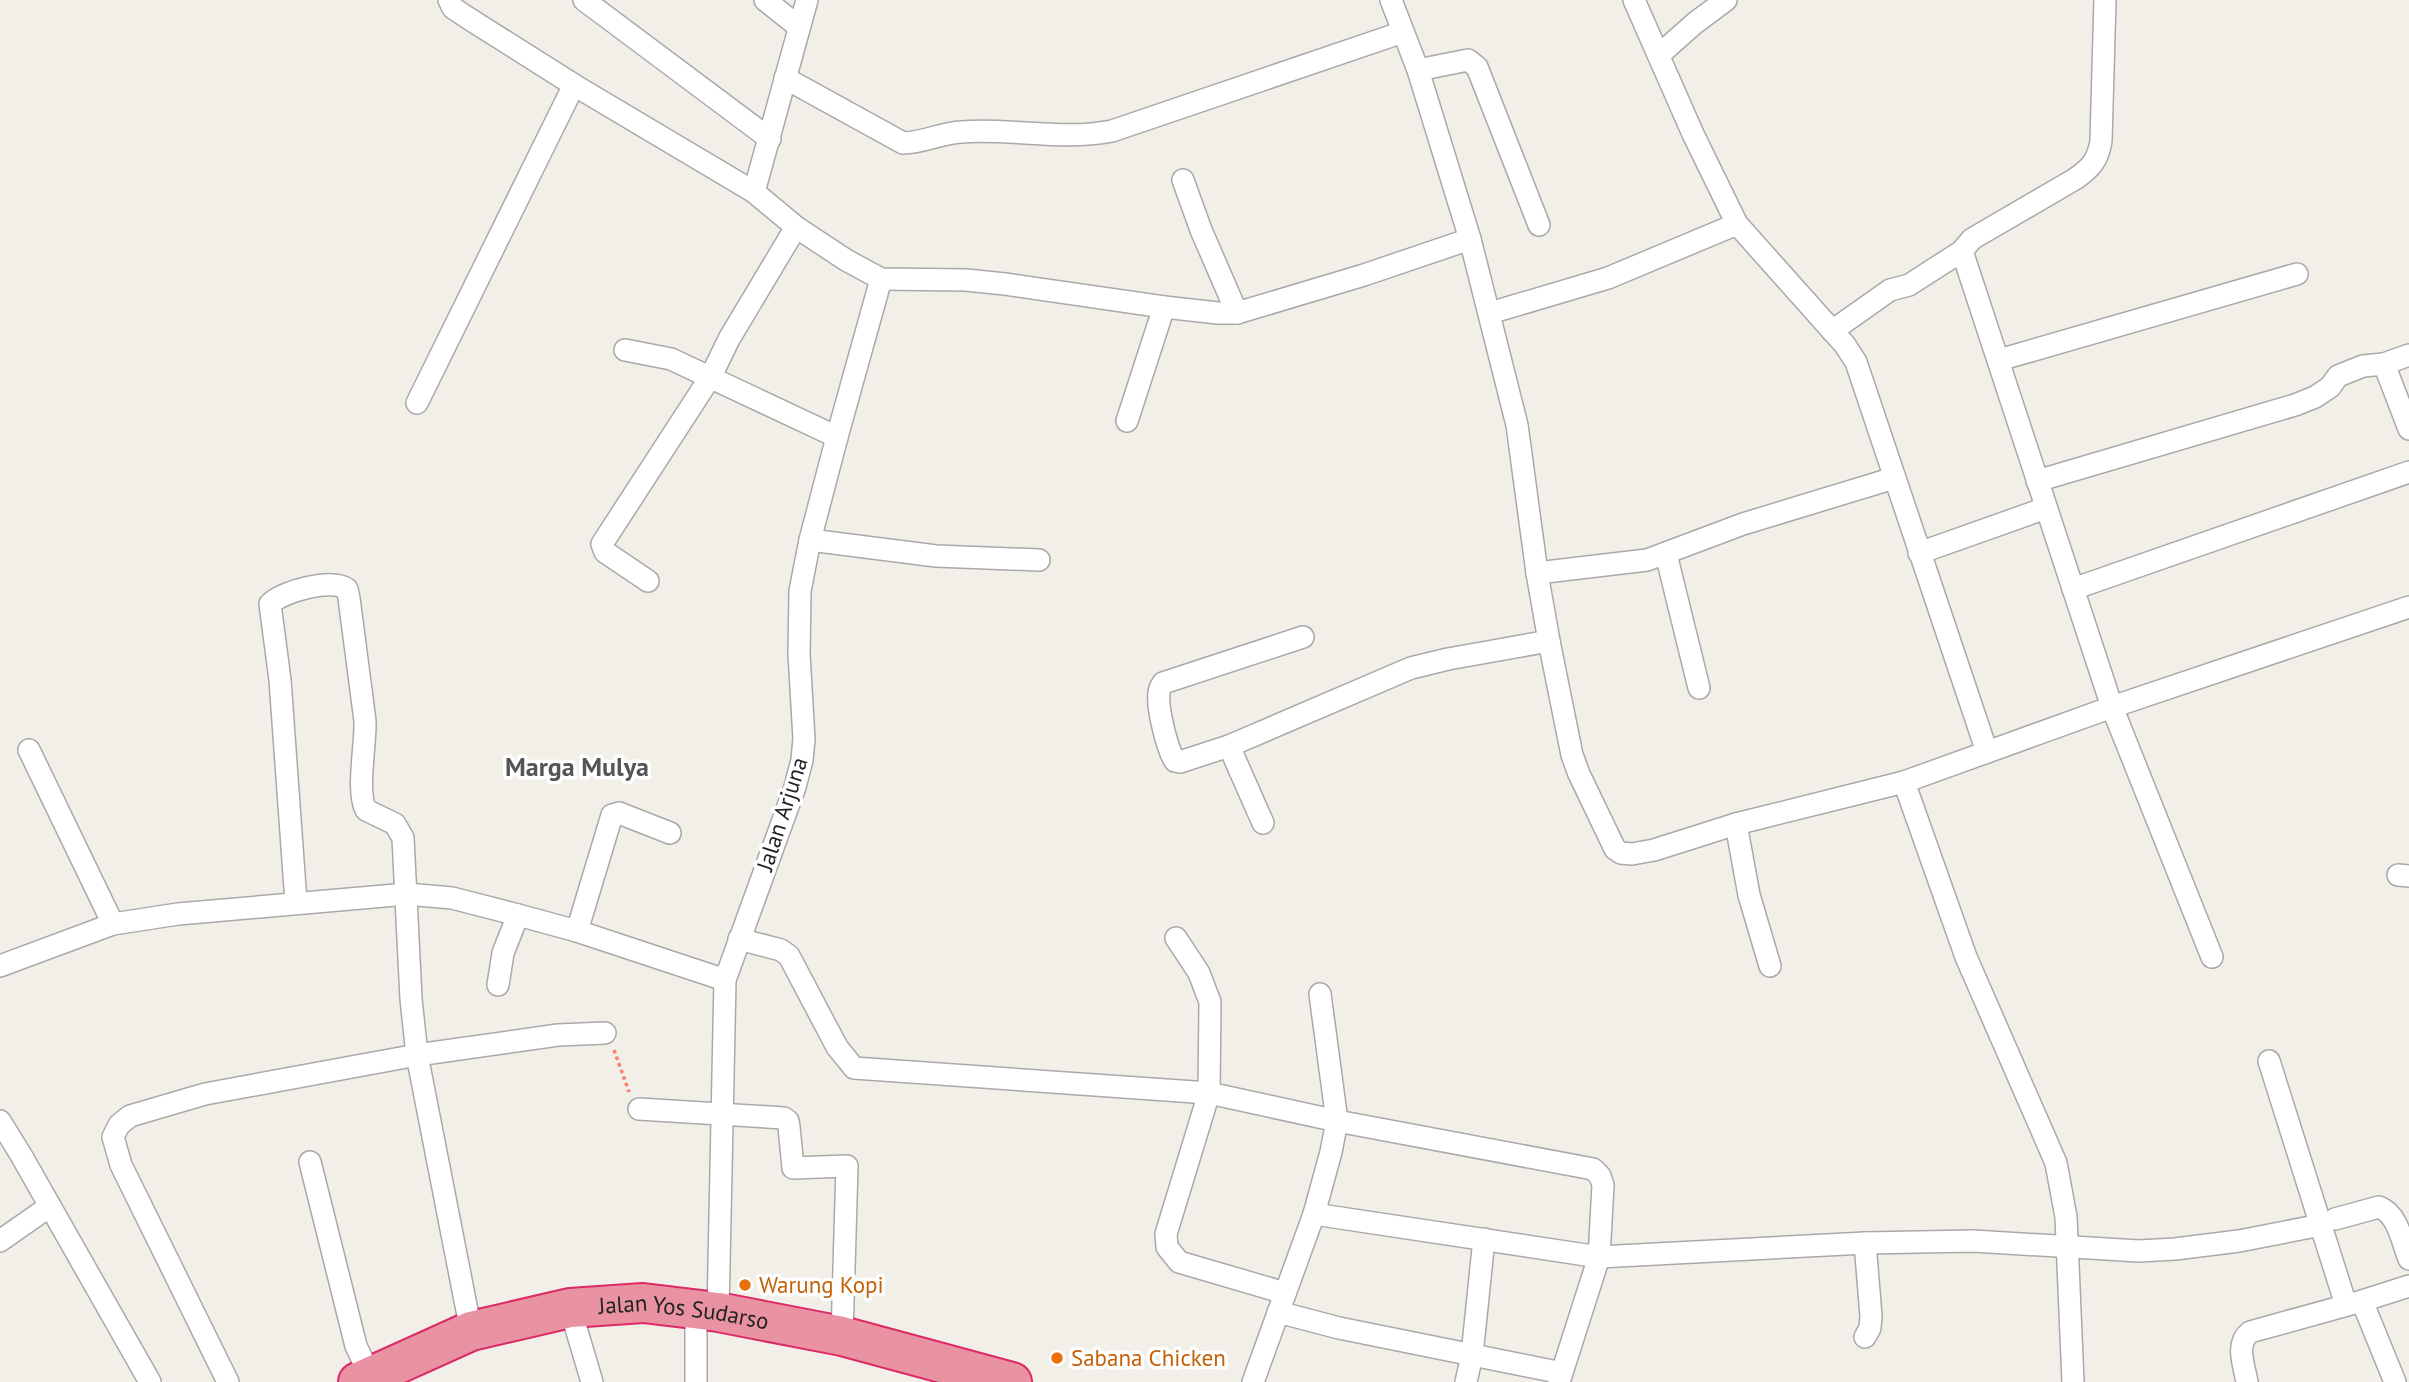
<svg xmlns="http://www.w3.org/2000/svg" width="2409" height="1382" viewBox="0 0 2409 1382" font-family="'PT Sans',sans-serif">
<rect width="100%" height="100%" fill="#f2efe9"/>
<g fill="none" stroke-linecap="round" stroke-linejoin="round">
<!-- street casing -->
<g stroke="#a9a9a9" stroke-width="24">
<g id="street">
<polyline points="449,0 453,8 468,18 574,85 754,192 796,227 846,260 881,279 966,280 1005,284 1164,307 1218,313 1237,313 1364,275 1470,239"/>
<polyline points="584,0 770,139"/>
<polyline points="765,0 799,27"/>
<polyline points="1391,0 1418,70 1470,239 1517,425 1537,573 1549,641 1572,755 1579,774 1615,849 1621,853 1632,854 1654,850 1736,824 1904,782 2112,707 2409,607"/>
<polyline points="1634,0 1693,134 1737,224 1845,345 1856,362 1987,752"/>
<path d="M2105,0l-4,141c-3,19 -10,27 -26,38l-103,60 -10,12 150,456 100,250"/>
<polyline points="1659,55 1695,23 1726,0"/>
<polyline points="1418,70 1468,60 1477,67 1539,225"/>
<path d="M785,78l118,65c20,0 38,-10 58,-11 51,-4 101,9 151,-1l291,-99"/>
<polyline points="1183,180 1201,230 1237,313"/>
<polyline points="754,192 807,0"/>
<polyline points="1490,313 1608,278 1737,224"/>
<polyline points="1832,331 1890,290 1909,285 1962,251"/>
<polyline points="625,350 671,359 837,437"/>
<polyline points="1999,360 2297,274"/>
<polyline points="2384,364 2409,355"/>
<polyline points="417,403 574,85"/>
<polyline points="1127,421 1164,307"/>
<polyline points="2037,481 2295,405 2315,397 2330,387 2338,376 2363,366 2384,364 2409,429"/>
<polyline points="810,540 936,556 1039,560"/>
<polyline points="1919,553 2046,508"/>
<polyline points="1666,554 1699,688"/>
<polyline points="1537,573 1647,560 1743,524 1894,478"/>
<polyline points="648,581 605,552 602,544 711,376 729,339 796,227"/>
<polyline points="2073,589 2409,472"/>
<path d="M1303,637l-140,46c-2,3 -4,7 -4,10 -2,15 8,56 16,68l5,1 49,-16 182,-78 37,-9 101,-18"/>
<polyline points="1229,746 1263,823"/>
<polyline points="29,750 113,924"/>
<polyline points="1904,782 1966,957 2056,1163 2066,1217 2073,1382"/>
<polyline points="1736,824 1749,895 1770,966"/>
<polyline points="2398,875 2409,876"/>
<path d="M296,902l-16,-222 -10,-76c13,-13 62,-26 77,-15l2,9 16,123c1,23 -9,71 1,89l29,14 8,14 8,161 6,56 54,276"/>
<polyline points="577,931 612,815 619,813 670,833"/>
<polyline points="1176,938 1199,973 1210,1002 1209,1093 1166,1234 1167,1247 1179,1262 1285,1293"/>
<polyline points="739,939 781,950 789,956 837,1047 854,1068 1209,1093 1337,1121 1593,1169 1600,1176 1603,1185 1599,1257 1559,1382"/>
<polyline points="0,966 113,924 178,914 407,894 452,898 518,915 577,931 725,980"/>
<polyline points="498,985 503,953 518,915"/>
<polyline points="2269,1061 2346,1305"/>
<polyline points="639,1109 784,1118 788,1121 789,1127 793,1168 847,1166 842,1336"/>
<polyline points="0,1121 21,1155 150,1382"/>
<polyline points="310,1162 356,1346 373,1382"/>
<polyline points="1314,1214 1599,1257 1865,1243 1973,1241 2139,1251 2175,1249 2239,1241 2321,1225"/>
<path d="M2335,1219l44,-12c19,7 23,35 30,52"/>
<polyline points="0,1241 50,1206"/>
<polyline points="1865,1243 1871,1316 1870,1328 1865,1337"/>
<polyline points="570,1308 592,1382"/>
<polyline points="696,1309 696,1382"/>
<polyline points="718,1312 725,980 795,787 802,760 804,739 799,654 800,591 810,540 837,437 881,279"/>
<polyline points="1278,1312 1339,1328 1562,1373"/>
<polyline points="228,1382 121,1165 113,1137 119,1125 130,1116 205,1094 417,1055 558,1035 605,1033"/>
<polyline points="1253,1382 1314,1214 1331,1152 1337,1121 1320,994"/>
<polyline points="1466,1382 1472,1355 1484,1239"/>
<path d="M2247,1382c-3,-17 -12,-38 3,-50l112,-31"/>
<polyline points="2395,1382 2362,1301 2409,1286"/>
</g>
</g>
<!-- highway casing -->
<g stroke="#dc2a67" stroke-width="42">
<g id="highway">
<path id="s1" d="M358,1382l113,-51 99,-23 73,-5 75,9 124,24 170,46"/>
</g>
</g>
<!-- path -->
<polyline stroke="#fa8072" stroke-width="3.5" stroke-dasharray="3.5 3.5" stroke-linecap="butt" points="614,1050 629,1092"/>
<!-- street -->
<use href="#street" stroke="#fff" stroke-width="21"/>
<!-- highway -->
<use href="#highway" stroke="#e892a2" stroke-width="38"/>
</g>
<!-- markers -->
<g fill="#e8710a" stroke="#fff" stroke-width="2.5">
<circle cx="745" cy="1285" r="7"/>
<circle cx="1057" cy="1358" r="7"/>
</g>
<g text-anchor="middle" stroke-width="7" stroke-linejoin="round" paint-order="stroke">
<!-- street labels -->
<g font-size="23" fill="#222" stroke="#fff">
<text transform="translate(782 814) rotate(-72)" y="8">Jalan Arjuna</text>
<text dy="8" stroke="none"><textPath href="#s1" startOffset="340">Jalan Yos Sudarso</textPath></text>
</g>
<!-- food labels -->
<g font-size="23" fill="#c56008" stroke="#fff" text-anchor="start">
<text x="759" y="1293">Warung Kopi</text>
<text x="1071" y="1366">Sabana Chicken</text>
</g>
<!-- quarter labels -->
<g font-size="26" font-weight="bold" fill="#555" stroke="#fff">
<text x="577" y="776">Marga Mulya</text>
</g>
</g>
</svg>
